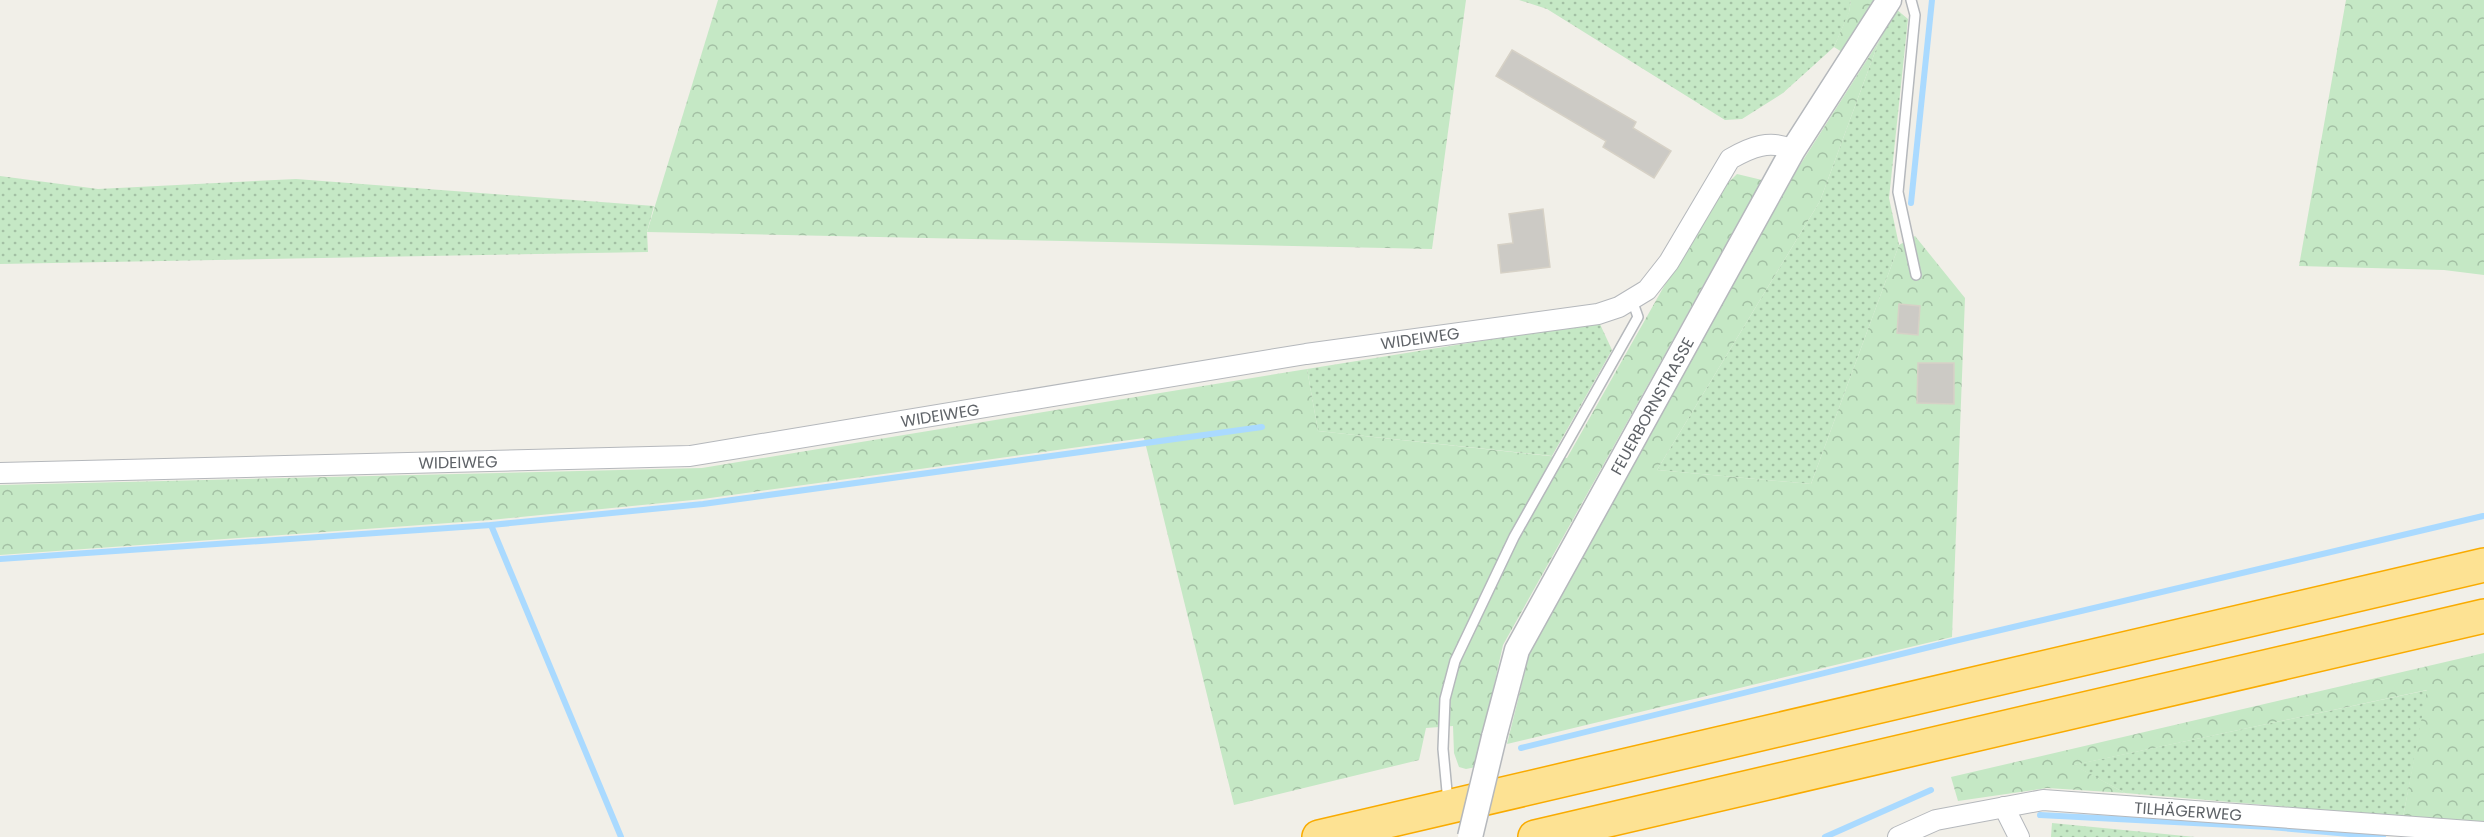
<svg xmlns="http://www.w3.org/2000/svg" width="2484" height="837" viewBox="0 0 2484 837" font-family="Poppins,sans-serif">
<defs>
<pattern id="grass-dots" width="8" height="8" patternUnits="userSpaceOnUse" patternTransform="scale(1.5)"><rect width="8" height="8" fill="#c5e8c5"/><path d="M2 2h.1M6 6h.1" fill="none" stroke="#a3c0a4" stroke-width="1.8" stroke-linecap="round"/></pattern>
<pattern id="forest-crowns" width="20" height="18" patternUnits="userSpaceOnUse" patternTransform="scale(1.5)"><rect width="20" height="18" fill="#c5e8c5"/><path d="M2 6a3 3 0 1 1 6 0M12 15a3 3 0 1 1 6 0" fill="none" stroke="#a3c0a4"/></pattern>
</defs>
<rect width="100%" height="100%" fill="#f1efe8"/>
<!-- grass -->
<g fill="url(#grass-dots)">
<polygon points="1519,0 1851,0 1849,13 1834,47 1783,93 1742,119 1725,120 1547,9"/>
<polygon points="1896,9 1908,19 1889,198 1899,245 1811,484 1657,470 1820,201 1879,41"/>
<polygon points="0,176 98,189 296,179 654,206 647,232 648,252 0,264"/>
<polygon points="1599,322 1612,350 1552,456 1318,431 1307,369"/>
<polygon points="2428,690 2403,817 2125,793 2073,765"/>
<polygon points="2052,823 2195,837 2051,837"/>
</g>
<!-- forest -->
<g fill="url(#forest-crowns)">
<polygon points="718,0 1466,0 1432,249 647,232"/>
<polygon points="1851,0 1876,0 1842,52 1834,47 1849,12"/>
<polygon points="2346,0 2484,0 2484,275 2444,270 2299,266"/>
<polygon points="1879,41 1820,201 1657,470 1811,484 1899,245 1915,236 1965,298 1952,637 1507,744 1529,655 1784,190"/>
<polygon points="1737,174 1762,180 1503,645 1476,767 1466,769 1459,767 1454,753 1453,726 1426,728 1419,760 1234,805 1144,438 703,499 491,520 0,555 0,485 702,468 1307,369 1318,431 1567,458 1715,196"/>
<polygon points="2484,653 2484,823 2403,817 2427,690 2074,765 2125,793 2047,788 1958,801 1951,777"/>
</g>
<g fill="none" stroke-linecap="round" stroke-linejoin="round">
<!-- stream -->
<g stroke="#aadaff" stroke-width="6">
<polyline points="1911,203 1932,0"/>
<polyline points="491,525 621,837"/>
<polyline points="0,559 491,525 703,504 1262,427"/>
<polyline points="1521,748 1950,642 2483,516"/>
<polyline points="2040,815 2270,827 2383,837"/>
<polyline points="1825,837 1931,790"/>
</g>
</g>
<!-- building -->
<g fill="#cccac5" stroke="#d6d1c6" stroke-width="1.5">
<polygon points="1512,50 1636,122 1633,128 1671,151 1654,178 1603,147 1606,141 1496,76"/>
<polygon points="1543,209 1550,267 1501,273 1498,245 1513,243 1509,214"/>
<polygon points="1899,304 1920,306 1918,335 1897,333"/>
<polygon points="1918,363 1954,363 1954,404 1917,403"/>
</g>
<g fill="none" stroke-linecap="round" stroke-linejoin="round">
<!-- service casing -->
<g stroke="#b5b8bc" stroke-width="12">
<g id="service">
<polyline points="1911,0 1915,15 1898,192 1916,275"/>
<polyline points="1448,802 1443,749 1445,699 1455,661 1514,537 1638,317 1632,300"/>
</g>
</g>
<!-- minor casing -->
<g stroke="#b5b8bc" stroke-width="22">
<g id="minor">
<path d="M0,473l690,-17 616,-102 292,-40 21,-7 28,-17 22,-28 61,-103c21,-12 40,-20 63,-9"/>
<polyline points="2004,807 2019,837"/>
<polyline points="1898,837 1936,820 2043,800 2484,832"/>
</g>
</g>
<!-- tertiary casing -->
<g stroke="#b5b8bc" stroke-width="27">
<polyline id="tertiary" points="1494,737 1517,650 1793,150 1889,0"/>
</g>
<!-- motorway casing -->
<g stroke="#f9ab00" stroke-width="36">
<g id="motorway">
<polyline points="1319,837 2484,565"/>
<polyline points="1535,837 2484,616"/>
</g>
</g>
<!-- service -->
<use href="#service" stroke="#fff" stroke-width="9"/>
<!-- minor -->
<use href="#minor" stroke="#fff" stroke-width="20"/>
<!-- tertiary -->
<use href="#tertiary" stroke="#fff" stroke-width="24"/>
<!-- motorway -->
<use href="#motorway" stroke="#fde293" stroke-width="33"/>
<!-- tertiary-bridge casing -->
<g stroke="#b5b8bc" stroke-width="27" stroke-linecap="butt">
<polyline id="tertiary-bridge" points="1470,837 1494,737"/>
</g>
<!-- tertiary-bridge -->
<use href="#tertiary-bridge" stroke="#fff" stroke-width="24"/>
</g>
<g text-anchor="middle" stroke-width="4.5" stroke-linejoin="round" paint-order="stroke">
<!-- street labels -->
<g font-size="16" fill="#5f6368" stroke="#fff">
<text transform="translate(1420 338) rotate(-8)" y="6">WIDEIWEG</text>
<text transform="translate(1652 406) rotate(-61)" y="6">FEUERBORNSTRASSE</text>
<text transform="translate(940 415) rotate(-9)" y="6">WIDEIWEG</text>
<text transform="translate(458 462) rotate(-1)" y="6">WIDEIWEG</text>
<text transform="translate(2188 811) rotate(4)" y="6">TILHÄGERWEG</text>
</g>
</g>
</svg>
